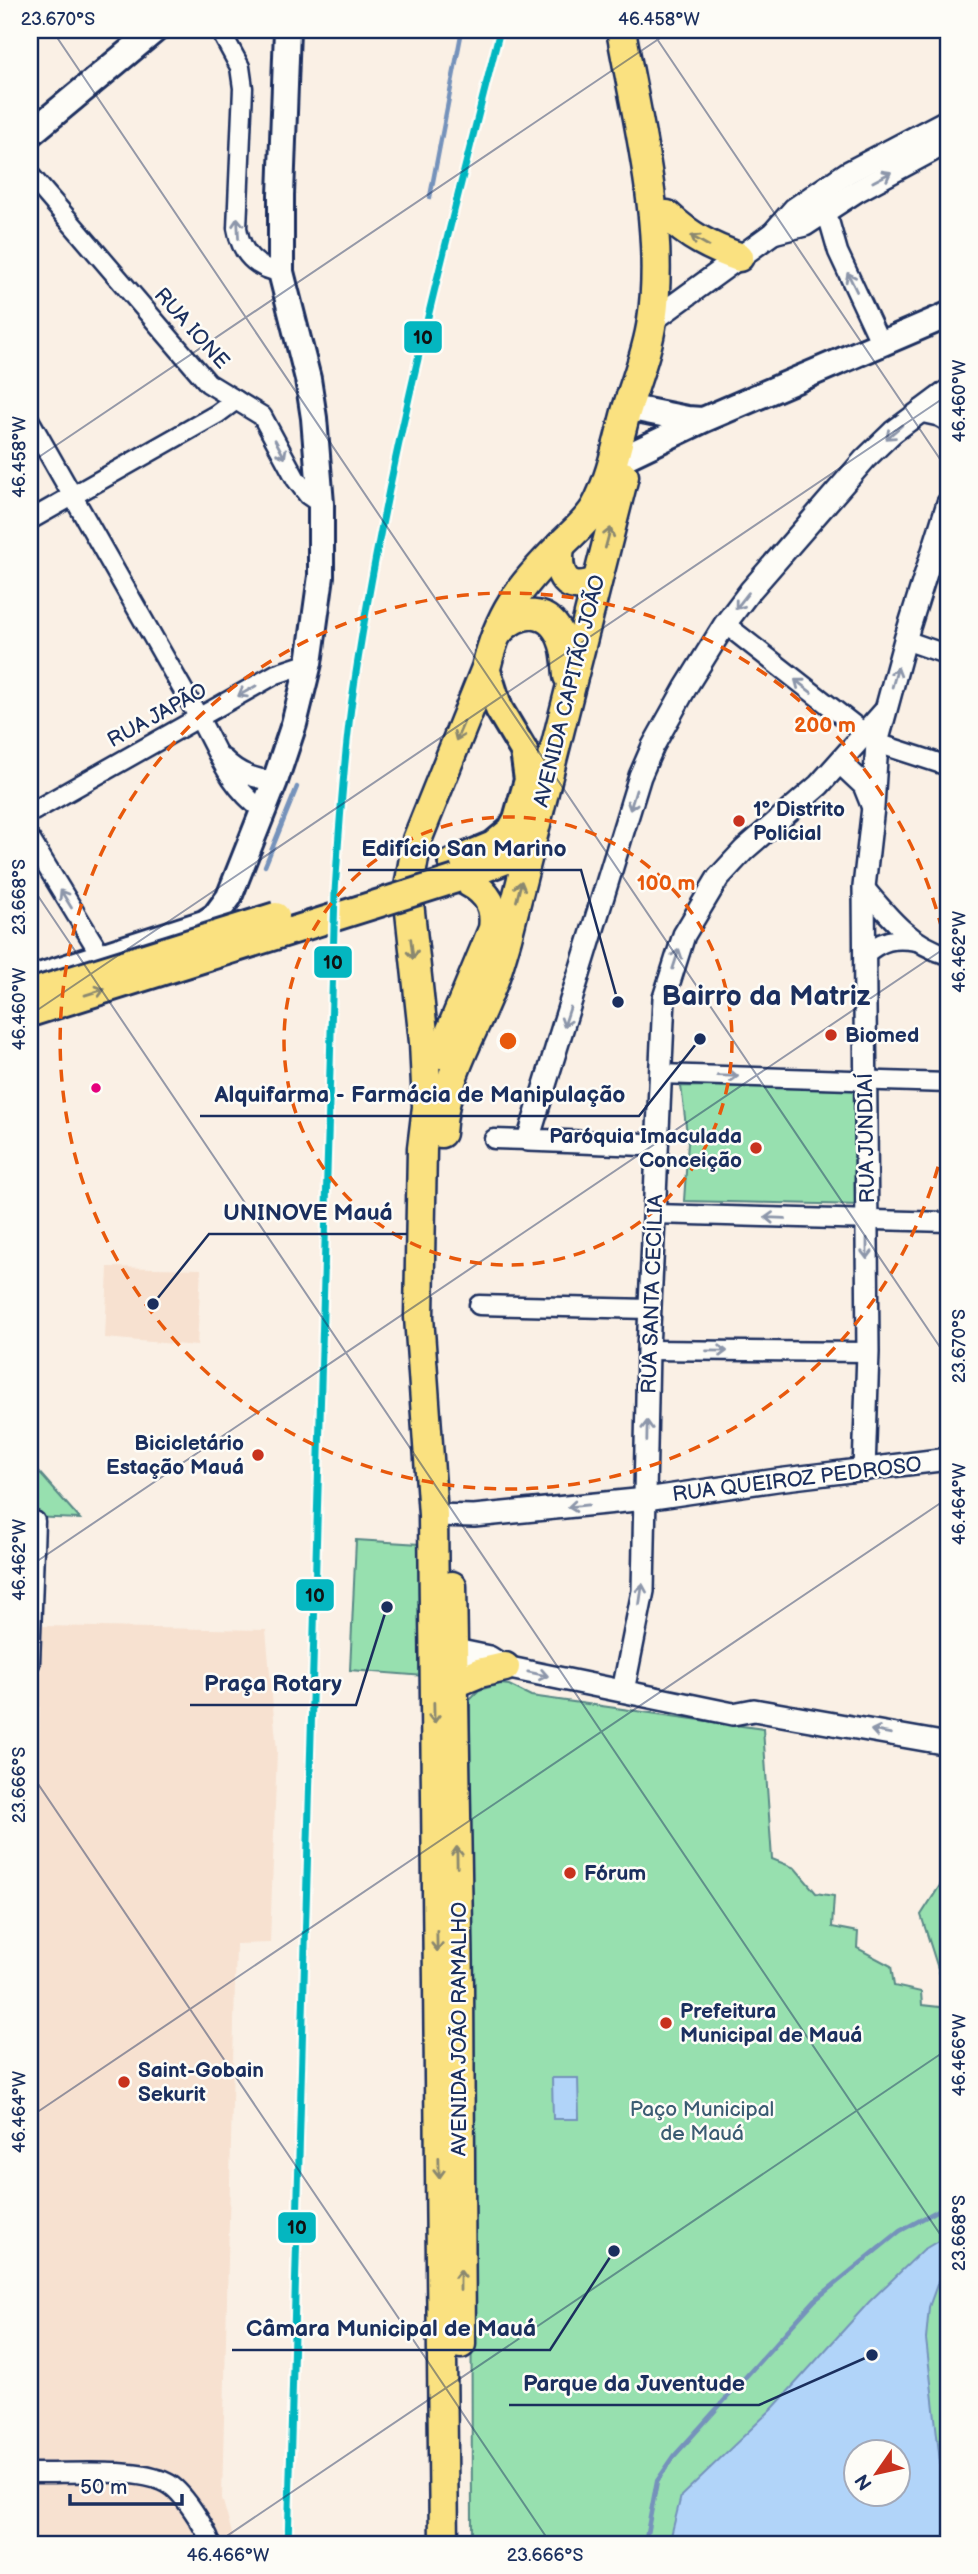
<svg xmlns="http://www.w3.org/2000/svg" width="978" height="2574" viewBox="0 0 978 2574" font-family="'Balsamiq Sans',sans-serif">
<rect width="100%" height="100%" fill="#faf0e5"/>
<filter id="ink" filterUnits="userSpaceOnUse"><feTurbulence type="fractalNoise" baseFrequency=".0143" numOctaves="2"/><feDisplacementMap in="SourceGraphic" scale="14" xChannelSelector="R" yChannelSelector="G"/><feConvolveMatrix kernelMatrix="1 2 1 2 8 2 1 2 1" color-interpolation-filters="sRGB"/></filter>
<g filter="url(#ink)">
<!-- built -->
<g fill="#f7e1d0">
<polygon points="108,1267 201,1269 197,1346 105,1338"/>
<polygon points="41,1626 266,1630 277,1751 270,1943 236,1944 222,2498 235,2544 30,2544 30,1919 36,1918"/>
</g>
<!-- green -->
<g fill="#97e0af" stroke="#598886" stroke-width="2" fill-rule="evenodd">
<polygon points="681,1086 861,1087 862,1205 684,1201 688,1142"/>
<polygon points="30,1462 80,1519 30,1517"/>
<polygon points="356,1540 420,1544 424,1676 350,1670"/>
<path d="M500,1684l9,1 22,11 232,33 9,130 23,9 21,25 18,3 -2,31 26,5 -1,16 34,18 3,20 27,6 1,13 26,3v536h-476l-2,-845 9,-9zM856,2452h42v42h-42z"/>
<polygon points="948,1873 948,1977 941,1978 921,1915"/>
</g>
<!-- water -->
<g fill="#b1d4f9" stroke="#7592bb" stroke-width="2" fill-rule="evenodd">
<polygon points="552,2078 578,2078 579,2119 553,2119"/>
<path d="M948,2235v33l-10,14 -9,25 -3,32 20,175 -2,30h-275l12,-48 93,-89 95,-105 54,-52zM856,2452h42v42h-42z"/>
</g>
<g fill="none" stroke-linecap="round" stroke-linejoin="round">
<!-- stream -->
<g stroke="#7592bb" stroke-width="4.5">
<polyline points="430,197 462,30"/>
<polyline points="265,866 297,787"/>
<polyline points="645,2544 657,2481 675,2455 815,2300 900,2231 948,2205"/>
</g>
<!-- minor casing -->
<g stroke="#1b2f5e" stroke-width="23">
<g id="minor">
<path d="M220,30l20,37 3,21 -6,140c4,25 19,41 44,44"/>
<polyline points="30,175 208,383 262,416 296,479 308,495 321,504"/>
<polyline points="818,204 830,224 838,252 881,344"/>
<path d="M30,421l169,297c21,38 28,65 64,93"/>
<polyline points="30,520 217,414 236,400"/>
<polyline points="725,624 877,743 948,766"/>
<polyline points="905,640 948,655"/>
<path d="M224,759c15,15 31,20 51,22"/>
<polyline points="30,813 276,674 309,663"/>
<polyline points="30,839 102,957"/>
<path d="M864,887c24,29 47,58 84,68"/>
<path d="M864,955c18,-15 30,-18 52,-14"/>
<polyline points="660,1074 948,1083"/>
<polyline points="494,1139 528,1140"/>
<polyline points="654,1214 948,1222"/>
<polyline points="479,1305 650,1309"/>
<polyline points="648,1350 868,1352"/>
<polyline points="30,1520 35,1521 30,1663"/>
<path d="M30,2473c35,1 106,-6 137,10 15,7 39,45 44,61"/>
</g>
</g>
<!-- tertiary casing -->
<g stroke="#1b2f5e" stroke-width="26">
<g id="tertiary">
<polyline points="773,233 805,225 857,191 948,142"/>
<polyline points="652,321 773,233 794,209 813,196 847,173 948,120"/>
<polyline points="921,411 939,415 948,420"/>
<polyline points="847,769 864,785 872,805"/>
<polyline points="657,1145 528,1140 640,776 653,746 686,687 725,624 750,591 865,459 893,432 948,391"/>
<polyline points="864,1470 868,1352 864,887 873,807 877,743 905,640 948,503"/>
<polyline points="433,1515 474,1516 646,1499 777,1480 948,1459"/>
<polyline points="441,1647 489,1657 505,1667 733,1714 754,1710 948,1744"/>
<polyline points="623,1691 643,1591 648,1350 664,998 684,935 718,878 744,850 819,785 885,711"/>
</g>
</g>
<!-- secondary casing -->
<g stroke="#1b2f5e" stroke-width="30">
<g id="secondary">
<polyline points="30,134 155,30"/>
<polyline points="642,410 687,419 702,420"/>
<polyline points="630,455 703,420 948,315"/>
<polyline points="30,979 204,923 215,916 229,897 275,781 294,724 309,663 321,576 321,504 314,418 308,379 281,272 281,195 287,30"/>
</g>
</g>
<!-- primary casing -->
<g stroke="#1b2f5e" stroke-width="32">
<g id="primary">
<polyline points="452,862 493,845 511,830 517,819 528,780 524,751 499,709 486,668"/>
<polyline points="464,876 509,859 532,839"/>
</g>
</g>
<!-- trunk casing -->
<g stroke="#1b2f5e" stroke-width="33">
<g id="trunk">
<path d="M667,215c22,21 43,32 72,42"/>
<path d="M560,546c-4,28 5,49 37,35"/>
<path d="M497,634c21,-26 54,-28 66,8 4,10 4,23 5,34"/>
<path d="M441,1054l52,-125c4,-27 -10,-41 -33,-51"/>
<path d="M441,1133c4,-60 33,-99 53,-153 5,-14 9,-28 13,-42l117,-462"/>
<polyline points="452,1586 459,1986 461,2344"/>
<polyline points="455,1683 479,1673 505,1667"/>
<path d="M444,2544l-11,-1029 -14,-198 3,-169 5,-41 -3,-65 -16,-149 9,-53 69,-172c13,-55 33,-81 73,-121 11,-12 27,-24 36,-39 15,-27 23,-66 31,-96 9,-30 22,-61 26,-92 14,-90 -15,-201 -31,-290"/>
</g>
</g>
<!-- minor -->
<use href="#minor" stroke="#fdfcf7" stroke-width="18"/>
<!-- tertiary -->
<use href="#tertiary" stroke="#fdfcf7" stroke-width="21"/>
<!-- secondary -->
<use href="#secondary" stroke="#fdfcf7" stroke-width="24"/>
<!-- primary -->
<use href="#primary" stroke="#fae180" stroke-width="26"/>
<!-- trunk -->
<use href="#trunk" stroke="#fae180" stroke-width="28"/>
<!-- primary-bridge casing -->
<g stroke="#1b2f5e" stroke-width="32" stroke-linecap="butt">
<g id="primary-bridge">
<polyline points="30,993 276,916"/>
<polyline points="30,1013 456,879"/>
</g>
</g>
<!-- primary-bridge -->
<use href="#primary-bridge" stroke="#fae180" stroke-width="26"/>
<!-- rail-1 casing -->
<g stroke="#fdfcf7" stroke-width="12">
<path id="rail-1" d="M288,2544l47,-1652c4,-62 8,-123 16,-185 32,-229 92,-453 149,-677"/>
</g>
<!-- rail-1 -->
<use href="#rail-1" stroke="#04b6c0" stroke-width="7"/>
</g>
<!-- one-way arrows -->
<defs><path id="oneway-shaft" d="M-6 0H5M1.5-3L5.5 0L1.5 3" fill="none" stroke-width="1.6" stroke-linecap="round" stroke-linejoin="round" transform="scale(1.75)"/></defs>
<g stroke="#8c96aa">
<use href="#oneway-shaft" transform="translate(882 177) rotate(-28)"/>
<use href="#oneway-shaft" transform="translate(238 228) rotate(-93)"/>
<use href="#oneway-shaft" transform="translate(852 282) rotate(-116)"/>
<use href="#oneway-shaft" transform="translate(894 432) rotate(139)"/>
<use href="#oneway-shaft" transform="translate(280 449) rotate(62)"/>
<use href="#oneway-shaft" transform="translate(742 601) rotate(128)"/>
<use href="#oneway-shaft" transform="translate(895 677) rotate(-74)"/>
<use href="#oneway-shaft" transform="translate(803 686) rotate(-142)"/>
<use href="#oneway-shaft" transform="translate(247 691) rotate(150)"/>
<use href="#oneway-shaft" transform="translate(633 800) rotate(107)"/>
<use href="#oneway-shaft" transform="translate(66 899) rotate(-122)"/>
<use href="#oneway-shaft" transform="translate(676 959) rotate(-72)"/>
<use href="#oneway-shaft" transform="translate(567 1017) rotate(108)"/>
<use href="#oneway-shaft" transform="translate(728 1076) rotate(2)"/>
<use href="#oneway-shaft" transform="translate(775 1218) rotate(-178)"/>
<use href="#oneway-shaft" transform="translate(867 1249) rotate(90)"/>
<use href="#oneway-shaft" transform="translate(717 1351) rotate(1)"/>
<use href="#oneway-shaft" transform="translate(647 1431) rotate(-89)"/>
<use href="#oneway-shaft" transform="translate(578 1506) rotate(174)"/>
<use href="#oneway-shaft" transform="translate(641 1594) rotate(-82)"/>
<use href="#oneway-shaft" transform="translate(538 1674) rotate(12)"/>
<use href="#oneway-shaft" transform="translate(881 1732) rotate(-170)"/>
</g>
<g stroke="#8a886f">
<use href="#oneway-shaft" transform="translate(700 241) rotate(-150)"/>
<use href="#oneway-shaft" transform="translate(608 538) rotate(-75)"/>
<use href="#oneway-shaft" transform="translate(460 731) rotate(113)"/>
<use href="#oneway-shaft" transform="translate(519 891) rotate(-76)"/>
<use href="#oneway-shaft" transform="translate(412 949) rotate(83)"/>
<use href="#oneway-shaft" transform="translate(95 992) rotate(-17)"/>
<use href="#oneway-shaft" transform="translate(434 1713) rotate(89)"/>
<use href="#oneway-shaft" transform="translate(457 1857) rotate(-91)"/>
<use href="#oneway-shaft" transform="translate(437 1941) rotate(89)"/>
<use href="#oneway-shaft" transform="translate(439 2168) rotate(89)"/>
<use href="#oneway-shaft" transform="translate(460 2280) rotate(-90)"/>
</g>
</g>
<!-- ticks -->
<path fill="none" stroke="#1b2f5e" stroke-width="2" stroke-opacity="0.45" d="M52,30l896,1329M651,30l297,441M30,463l642,-433M30,884l918,1362M30,1015l918,-620M30,1566l918,-620M30,1772l521,772M30,2117l918,-619M215,2544l733,-495"/>
<!-- distance rings -->
<g fill="none" stroke="#e8590c" stroke-width="3.5" stroke-dasharray="12 9">
<circle cx="508" cy="1041" r="224"/>
<path d="M948 1126A448 448 0 1 1 948 956"/>
</g>
<!-- markers -->
<g fill="#c8321e" stroke="#fdfcf7" stroke-width="2.5">
<circle cx="739" cy="821" r="7"/>
<circle cx="831" cy="1035" r="7"/>
<circle cx="756" cy="1148" r="7"/>
<circle cx="258" cy="1455" r="7"/>
<circle cx="570" cy="1873" r="7"/>
<circle cx="666" cy="2023" r="7"/>
<circle cx="124" cy="2082" r="7"/>
</g>
<circle fill="#e5007d" stroke="#fdfcf7" stroke-width="2.5" cx="96" cy="1088" r="6"/>
<g text-anchor="middle" stroke-width="5" stroke-linejoin="round" paint-order="stroke">
<!-- street labels -->
<g font-size="21" fill="#1b2f5e" stroke="#fdfcf7">
<text transform="translate(192 328) rotate(48)" y="7">RUA IONE</text>
<text transform="translate(569 691) rotate(-76)" y="7">AVENIDA CAPITÃO JOÃO</text>
<text transform="translate(157 715) rotate(-29)" y="7">RUA JAPÃO</text>
<text transform="translate(866 1138) rotate(-91)" y="7">RUA JUNDIAÍ</text>
<text transform="translate(652 1294) rotate(-88)" y="7">RUA SANTA CECÍLIA</text>
<text transform="translate(797 1479) rotate(-7)" y="7">RUA QUEIROZ PEDROSO</text>
<text transform="translate(459 2029) rotate(-90)" y="7">AVENIDA JOÃO RAMALHO</text>
</g>
<!-- poi labels -->
<g font-size="21" font-weight="bold" fill="#1b2f5e" stroke="#fdfcf7" text-anchor="start">
<text x="753" y="816">1º Distrito<tspan x="753" dy="24">Policial</tspan></text>
<text x="845" y="1042">Biomed</text>
<text x="742" y="1143" text-anchor="end">Paróquia Imaculada<tspan x="742" dy="24">Conceição</tspan></text>
<text x="244" y="1450" text-anchor="end">Bicicletário<tspan x="244" dy="24">Estação Mauá</tspan></text>
<text x="584" y="1880">Fórum</text>
<text x="680" y="2018">Prefeitura<tspan x="680" dy="24">Municipal de Mauá</tspan></text>
<text x="138" y="2077">Saint-Gobain<tspan x="138" dy="24">Sekurit</tspan></text>
</g>
<!-- park labels -->
<g font-size="21" fill="#3a5b72" stroke="#fdfcf7">
<text x="702" y="2116">Paço Municipal<tspan x="702" dy="24">de Mauá</tspan></text>
</g>
<!-- district labels -->
<g font-size="28" font-weight="bold" fill="#1b2f5e" stroke="#fdfcf7">
<text x="766" y="1005">Bairro da Matriz</text>
</g>
</g>
<circle cx="508" cy="1041" r="10" fill="#e8590c" stroke="#fdfcf7" stroke-width="3.5"/>
<g font-size="21" text-anchor="middle" font-weight="bold" fill="#e8590c" stroke="#fdfcf7" stroke-width="5" stroke-linejoin="round" paint-order="stroke">
<text x="825" y="732">200 m</text>
<text x="666" y="890">100 m</text>
</g>
<!-- callouts -->
<path fill="none" stroke="#1b2f5e" stroke-width="2.5" d="M618 1002L581 870H348M700 1039L639 1116H200M153 1304L209 1234H407M387 1607L356 1705H190M614 2251L550 2350H232M872 2355L759 2405H509"/>
<g fill="#1b2f5e" stroke="#fdfcf7" stroke-width="2.5">
<circle cx="618" cy="1002" r="7"/>
<circle cx="700" cy="1039" r="7"/>
<circle cx="153" cy="1304" r="7"/>
<circle cx="387" cy="1607" r="7"/>
<circle cx="614" cy="2251" r="7"/>
<circle cx="872" cy="2355" r="7"/>
</g>
<g font-size="23" text-anchor="middle" font-weight="bold" fill="#1b2f5e" stroke="#fdfcf7" stroke-width="5" stroke-linejoin="round" paint-order="stroke">
<text x="464" y="856">Edifício San Marino</text>
<text x="420" y="1102">Alquifarma - Farmácia de Manipulação</text>
<text x="308" y="1220">UNINOVE Mauá</text>
<text x="273" y="1691">Praça Rotary</text>
<text x="391" y="2336">Câmara Municipal de Mauá</text>
<text x="634" y="2391">Parque da Juventude</text>
</g>
<g stroke="#fdfcf7" stroke-width="2.5">
<rect x="403" y="320" width="40" height="34" rx="7" fill="#04b6c0"/>
<rect x="313" y="945" width="40" height="34" rx="7" fill="#04b6c0"/>
<rect x="295" y="1578" width="40" height="34" rx="7" fill="#04b6c0"/>
<rect x="277" y="2211" width="40" height="33" rx="7" fill="#04b6c0"/>
</g>
<g font-size="19" text-anchor="middle" font-weight="bold" fill="#111">
<text x="423" y="344">10</text>
<text x="333" y="969">10</text>
<text x="315" y="1602">10</text>
<text x="297" y="2234">10</text>
</g>
<!-- margin -->
<rect width="978" height="2574" fill="none" stroke="#fdfcf7" stroke-width="77"/>
<!-- north arrow -->
<g transform="translate(877 2473) rotate(236)"><circle r="33" fill="#fdfcf7" stroke="#a3aaba" stroke-width="2"/>
<path d="M0-5L12 26L0 18L-12 26Z" fill="#c8321e"/>
<text y="-10" font-size="19" font-weight="bold" text-anchor="middle" fill="#1b2f5e">N</text>
</g>
<!-- scale -->
<path d="M70 2494v10h112v-10" fill="none" stroke="#1b2f5e" stroke-width="3.5"/>
<text x="80" y="2494" font-size="21" fill="#1b2f5e" stroke="#fdfcf7" stroke-width="5" paint-order="stroke">50 m</text>
<rect x="38" y="38" width="902" height="2498" fill="none" stroke="#1b2f5e" stroke-width="2.5"/>
<g font-size="18" text-anchor="middle" fill="#1b2f5e">
<text x="58" y="25">23.670°S</text>
<text x="659" y="25">46.458°W</text>
<text transform="translate(959 401) rotate(-90)" y="6">46.460°W</text>
<text transform="translate(19 457) rotate(-90)" y="6">46.458°W</text>
<text transform="translate(19 897) rotate(-90)" y="6">23.668°S</text>
<text transform="translate(959 952) rotate(-90)" y="6">46.462°W</text>
<text transform="translate(19 1009) rotate(-90)" y="6">46.460°W</text>
<text transform="translate(959 1346) rotate(-90)" y="6">23.670°S</text>
<text transform="translate(959 1504) rotate(-90)" y="6">46.464°W</text>
<text transform="translate(19 1560) rotate(-90)" y="6">46.462°W</text>
<text transform="translate(19 1785) rotate(-90)" y="6">23.666°S</text>
<text transform="translate(959 2055) rotate(-90)" y="6">46.466°W</text>
<text transform="translate(19 2112) rotate(-90)" y="6">46.464°W</text>
<text transform="translate(959 2233) rotate(-90)" y="6">23.668°S</text>
<text x="228" y="2561">46.466°W</text>
<text x="545" y="2561">23.666°S</text>
</g>
</svg>
